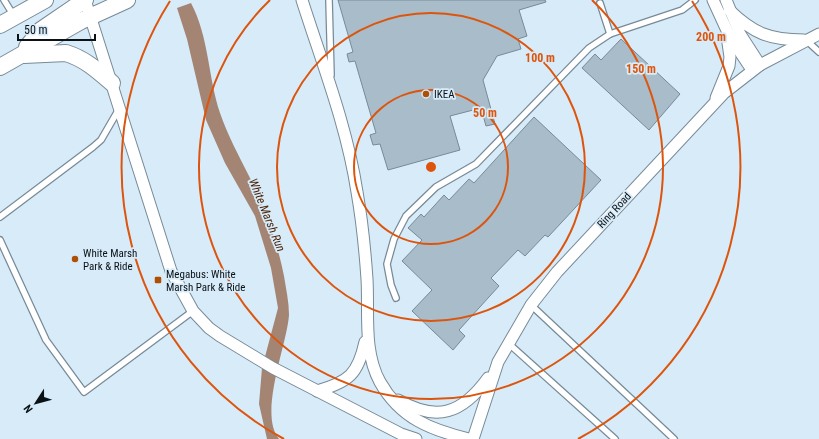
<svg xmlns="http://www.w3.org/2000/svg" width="819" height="439" viewBox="0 0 819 439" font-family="'Roboto Condensed',sans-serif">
<rect width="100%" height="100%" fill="#d7ebf9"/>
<!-- water -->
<path fill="#a48473" d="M191,3c18,34 17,74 29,110 8,23 19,43 29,63 16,32 28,65 35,100 2,13 5,26 5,39 -2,30 -31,99 -10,124h-12l-8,-35 3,-36 16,-60 -7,-40 -16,-52 -30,-53 -19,-43 -19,-81 -10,-31z"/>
<!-- building -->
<g fill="#a8bcc9" stroke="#788a97">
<polygon points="338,0 545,0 546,2 519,10 527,36 518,39 521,49 497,56 483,80 495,124 486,126 481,108 450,116 460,150 388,170 380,144 373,145 370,135 376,133 355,61 349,62 347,54 353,52"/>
<polygon points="621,39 680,94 649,130 582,68 595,54 601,60"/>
<polygon points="534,117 601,180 548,237 545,235 525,256 518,250 491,278 499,286 459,330 465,336 453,350 412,311 432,290 402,261 422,240 408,228 421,214 424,217 444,195 449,200 469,179 474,183"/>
</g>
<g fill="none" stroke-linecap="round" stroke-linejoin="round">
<!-- lane casing -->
<g stroke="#788a97" stroke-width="8">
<g id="lane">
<polyline points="4,0 14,16"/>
<polyline points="329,0 331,75"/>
<polyline points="600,3 610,34"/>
<polyline points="806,40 819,52"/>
<polyline points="0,217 93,147 101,140 119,109"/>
<polyline points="0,240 46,340 84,392 193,311"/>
<polyline points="396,298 391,285 387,264 394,239 406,216 436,187 476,164 589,48 610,34 682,10 695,0"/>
<polyline points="531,305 674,439"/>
<polyline points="508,343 615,439"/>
</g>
</g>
<!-- street casing -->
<g stroke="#788a97" stroke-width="13">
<g id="street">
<polyline points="85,0 171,271 193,311 209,328 220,336 273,368 401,434 416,439"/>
<path d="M302,0c20,63 45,126 55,192 5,28 8,58 10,87 2,34 -4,72 13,103 20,36 51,48 89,57"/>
<polyline points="713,0 730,37 752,70"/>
<polyline points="726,0 740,34 760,65"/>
<path d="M729,10c24,23 40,30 75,30"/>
<polyline points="716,98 729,66 730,57 727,36"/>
<path d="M317,391c32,-9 41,-17 48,-49"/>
<path d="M398,400c39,22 64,14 90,-22"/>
<polyline points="473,439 498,362 531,305 557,272 724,93 760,65 819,34"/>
</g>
</g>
<!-- secondary casing -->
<g stroke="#788a97" stroke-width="18">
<g id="secondary">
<polyline points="0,25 45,0"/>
<polyline points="27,47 41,30 85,0"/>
<path d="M24,55l42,-2c19,6 31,17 46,30"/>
<polyline points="0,67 81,21 127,0"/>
</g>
</g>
<!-- lane -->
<use href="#lane" stroke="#fff" stroke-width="5.5"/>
<!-- street -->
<use href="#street" stroke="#fff" stroke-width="11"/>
<!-- secondary -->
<use href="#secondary" stroke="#fff" stroke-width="16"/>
</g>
<!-- distance rings -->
<g fill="none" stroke="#dd550c" stroke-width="2">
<circle cx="431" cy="167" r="77"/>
<circle cx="431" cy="167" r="154"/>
<path d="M592 0A232 232 0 1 1 270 0"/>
<path d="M284 439A309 309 0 0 1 170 1M692 1A309 309 0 0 1 578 439"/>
</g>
<!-- markers -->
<g fill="#af4f04" stroke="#d7ebf9" stroke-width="1.5">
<circle cx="426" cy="94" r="4"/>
<circle cx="75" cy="259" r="4"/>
<rect x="154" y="276" width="8" height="8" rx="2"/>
</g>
<g text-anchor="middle" stroke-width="3.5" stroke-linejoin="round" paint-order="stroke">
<!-- poi labels -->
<g font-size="11" fill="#0b1216" stroke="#d7ebf9" text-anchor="start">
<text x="434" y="98">IKEA</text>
<text x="83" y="257">White Marsh<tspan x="83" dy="13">Park &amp; Ride</tspan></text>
<text x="166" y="278">Megabus: White<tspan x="166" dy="13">Marsh Park &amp; Ride</tspan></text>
</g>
<!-- street labels -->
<g font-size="11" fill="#0b1216" stroke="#d7ebf9">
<text transform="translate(614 210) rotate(-47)" y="4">Ring Road</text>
</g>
<!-- water labels -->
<g font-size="12" font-style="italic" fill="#491e01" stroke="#d7ebf9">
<text transform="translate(267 215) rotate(68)" y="4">White Marsh Run</text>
</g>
</g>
<circle cx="431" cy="167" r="6" fill="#dd550c" stroke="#d7ebf9" stroke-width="2"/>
<g font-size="12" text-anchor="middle" font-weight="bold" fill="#dd550c" stroke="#d7ebf9" stroke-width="3.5" stroke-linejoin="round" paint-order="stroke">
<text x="711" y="41">200 m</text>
<text x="540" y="62">100 m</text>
<text x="641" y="73">150 m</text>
<text x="485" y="117">50 m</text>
</g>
<!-- north arrow -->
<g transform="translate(36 403) rotate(234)" stroke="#d7ebf9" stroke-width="3" paint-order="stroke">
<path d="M0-3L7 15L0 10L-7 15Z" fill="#0b1216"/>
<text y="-6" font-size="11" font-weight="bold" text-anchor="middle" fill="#0b1216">N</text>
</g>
<!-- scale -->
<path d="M18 34v6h77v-6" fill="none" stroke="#0b1216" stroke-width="2"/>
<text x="24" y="34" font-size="12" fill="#0b1216" stroke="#d7ebf9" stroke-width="3" paint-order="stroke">50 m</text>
</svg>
